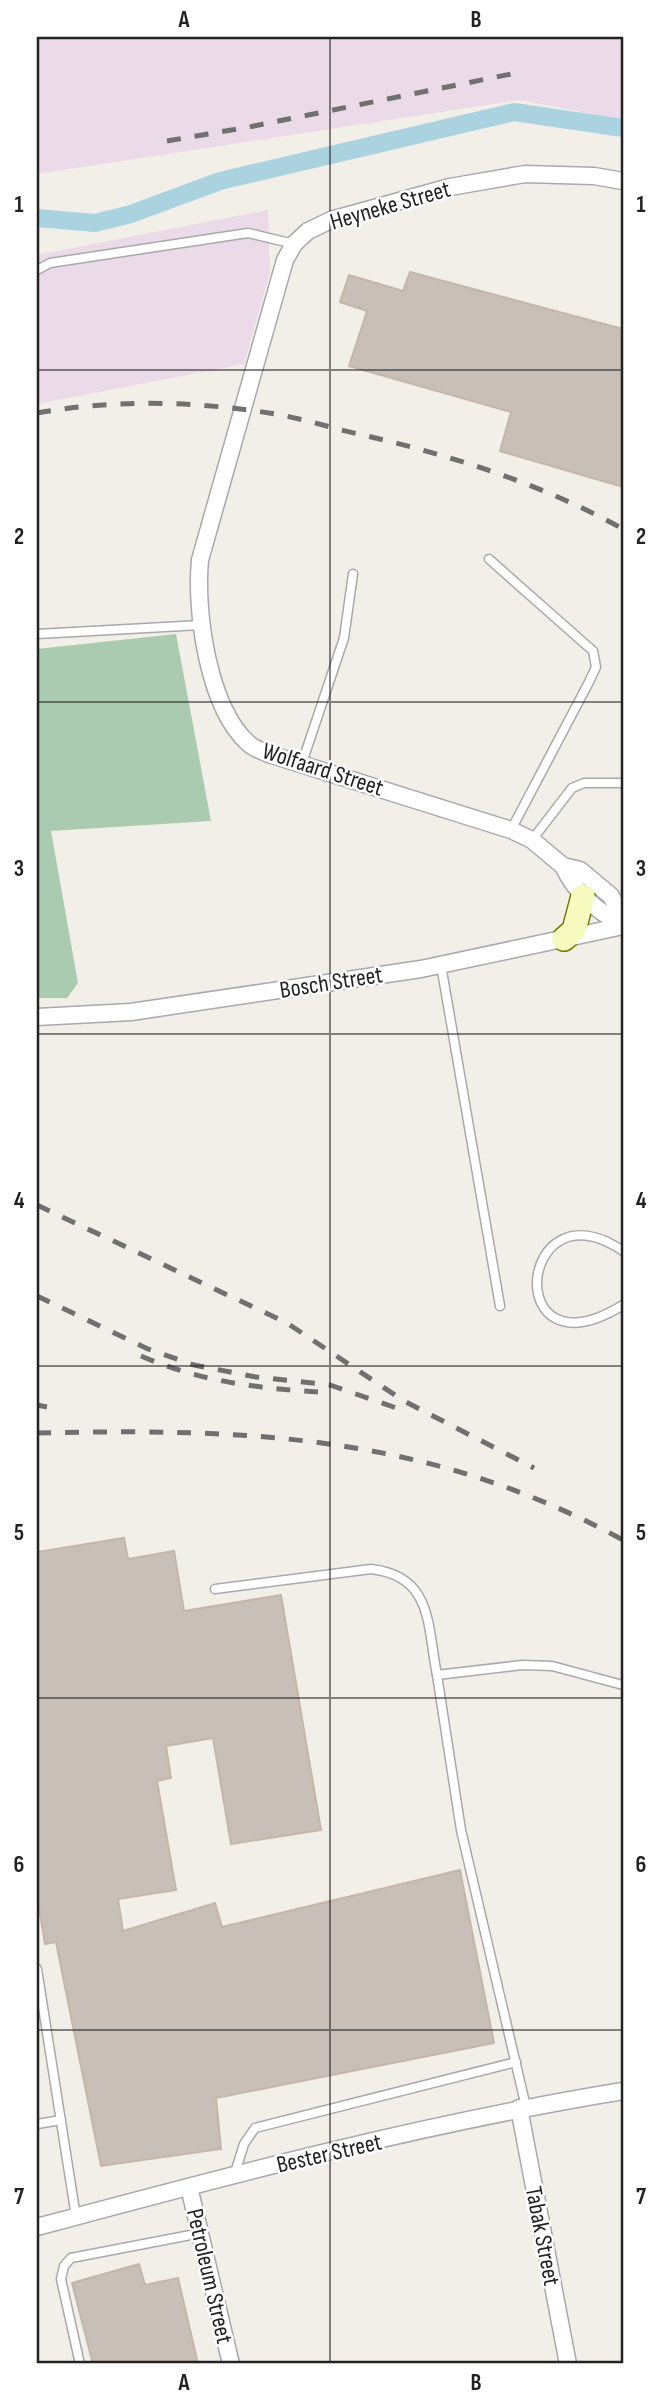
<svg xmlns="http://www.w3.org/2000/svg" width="660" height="2401" viewBox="0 0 660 2401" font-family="'Sofia Sans Condensed',sans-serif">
<rect width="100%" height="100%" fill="#f2efe9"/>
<!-- industrial -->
<g fill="#ebdbe8">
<polygon points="37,37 623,37 623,120 520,100 37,174"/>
<polygon points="268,210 270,272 244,364 37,404 37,255"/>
</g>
<!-- cemetery -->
<polygon fill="#aacbaf" points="176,634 211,821 51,831 78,983 67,998 37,998 37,649"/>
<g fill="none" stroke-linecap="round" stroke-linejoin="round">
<!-- canal -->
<polyline stroke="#aad3df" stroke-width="18" points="37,218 95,223 131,214 220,181 514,112 623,128"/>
</g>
<!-- building -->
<g fill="#c7bfb8" stroke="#c4b6ab" stroke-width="2">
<polygon points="410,272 623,329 623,487 500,451 511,412 349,366 367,311 340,302 349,275 403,291"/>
<polygon points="124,1538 128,1559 174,1551 184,1611 281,1595 321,1830 231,1844 213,1738 166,1746 171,1778 157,1781 176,1890 118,1899 123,1931 215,1903 222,1927 460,1870 494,2043 216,2098 221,2149 101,2166 56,1942 45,1944 37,1896 37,1552"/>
<polygon points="139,2264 145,2285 178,2278 198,2364 93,2364 72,2283"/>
</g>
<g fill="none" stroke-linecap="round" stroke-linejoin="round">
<!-- lane casing -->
<g stroke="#a9a9a9" stroke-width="11">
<g id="lane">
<polyline points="37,270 50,263 248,233 294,244"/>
<polyline points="489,559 593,651 596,667 589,682 511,830"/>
<polyline points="37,634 201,625"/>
<polyline points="302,763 344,638 353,574"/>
<polyline points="532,840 572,788 584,783 623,783"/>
<polyline points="441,965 500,1306"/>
<path d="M623,1251c-106,-71 -123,130 0,54"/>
<path d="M215,1589l156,-20c62,7 56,56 66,106"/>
<polyline points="37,1969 76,2217"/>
<polyline points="526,2107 461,1830 437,1675 522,1665 552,1666 623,1685"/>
<polyline points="37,2124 61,2120"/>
<polyline points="234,2176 244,2144 255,2128 516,2062"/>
<polyline points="80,2364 61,2279 64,2266 71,2258 201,2233"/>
</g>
</g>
<!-- street casing -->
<g stroke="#a9a9a9" stroke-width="19">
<g id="street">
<path d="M623,181l-29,-5 -69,-2 -75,13 -119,33 -23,11 -14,13 -9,16 -85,300c-5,51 8,147 48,183 6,6 16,9 24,12l239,75 21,10 31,26 17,4 31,26 12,23"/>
<path d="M563,866c12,26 35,46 60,59"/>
<polyline points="37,1017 131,1012 421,969 623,926"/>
<polyline points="519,2108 568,2364"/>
<polyline points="189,2187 231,2364"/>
<path d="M37,2227c193,-52 389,-104 586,-136"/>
</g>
</g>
<!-- secondary casing -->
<g stroke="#707d05" stroke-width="26">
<polyline id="secondary" points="564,939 574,930 583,896"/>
</g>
<!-- lane -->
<use href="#lane" stroke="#fff" stroke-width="8"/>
<!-- street -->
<use href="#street" stroke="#fff" stroke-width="16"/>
<!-- secondary -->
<use href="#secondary" stroke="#f7fabf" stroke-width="23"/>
<!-- rail -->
<g stroke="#707070" stroke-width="5" stroke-dasharray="14 14" stroke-linecap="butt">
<polyline points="167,141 249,127 516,73"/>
<path d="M37,413c78,-14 160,-12 238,1 30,5 59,15 88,21 90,21 179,49 260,94"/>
<polyline points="37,1205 287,1323 404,1401 534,1468"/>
<polyline points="37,1296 148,1349 194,1365 256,1377 330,1385 405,1411"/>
<path d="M141,1356c58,25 114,32 177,36"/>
<polyline points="37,1405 47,1407"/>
<path d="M37,1433c214,-5 393,2 586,107"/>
</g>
</g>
<!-- grid -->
<path fill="none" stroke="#222" stroke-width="2" stroke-opacity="0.55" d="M330,37v2327M37,370h586M37,702h586M37,1034h586M37,1366h586M37,1698h586M37,2030h586"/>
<g text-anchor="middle" stroke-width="5" stroke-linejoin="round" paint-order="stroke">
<!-- street labels -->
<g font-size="24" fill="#222" stroke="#fff">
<text transform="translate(390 205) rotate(-16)" y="8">Heyneke Street</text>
<text transform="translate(323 769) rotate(18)" y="8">Wolfaard Street</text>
<text transform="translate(331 982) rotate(-9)" y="8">Bosch Street</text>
<text transform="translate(329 2153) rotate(-13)" y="8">Bester Street</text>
<text transform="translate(543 2236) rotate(79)" y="8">Tabak Street</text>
<text transform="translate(210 2276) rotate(77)" y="8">Petroleum Street</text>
</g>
</g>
<!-- border -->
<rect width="660" height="2401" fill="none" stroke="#ffffff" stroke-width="77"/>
<rect x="38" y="38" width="584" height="2324" fill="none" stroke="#222" stroke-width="2.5"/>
<g font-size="23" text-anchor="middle" font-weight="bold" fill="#222">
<text x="184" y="27">A</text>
<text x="476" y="27">B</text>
<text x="19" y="212">1</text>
<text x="641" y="212">1</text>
<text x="19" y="544">2</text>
<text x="641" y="544">2</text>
<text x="19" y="876">3</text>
<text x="641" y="876">3</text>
<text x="19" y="1208">4</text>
<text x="641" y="1208">4</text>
<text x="19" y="1540">5</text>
<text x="641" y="1540">5</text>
<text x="19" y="1872">6</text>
<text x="641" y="1872">6</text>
<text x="19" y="2204">7</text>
<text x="641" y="2204">7</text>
<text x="184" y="2390">A</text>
<text x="476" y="2390">B</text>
</g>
</svg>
